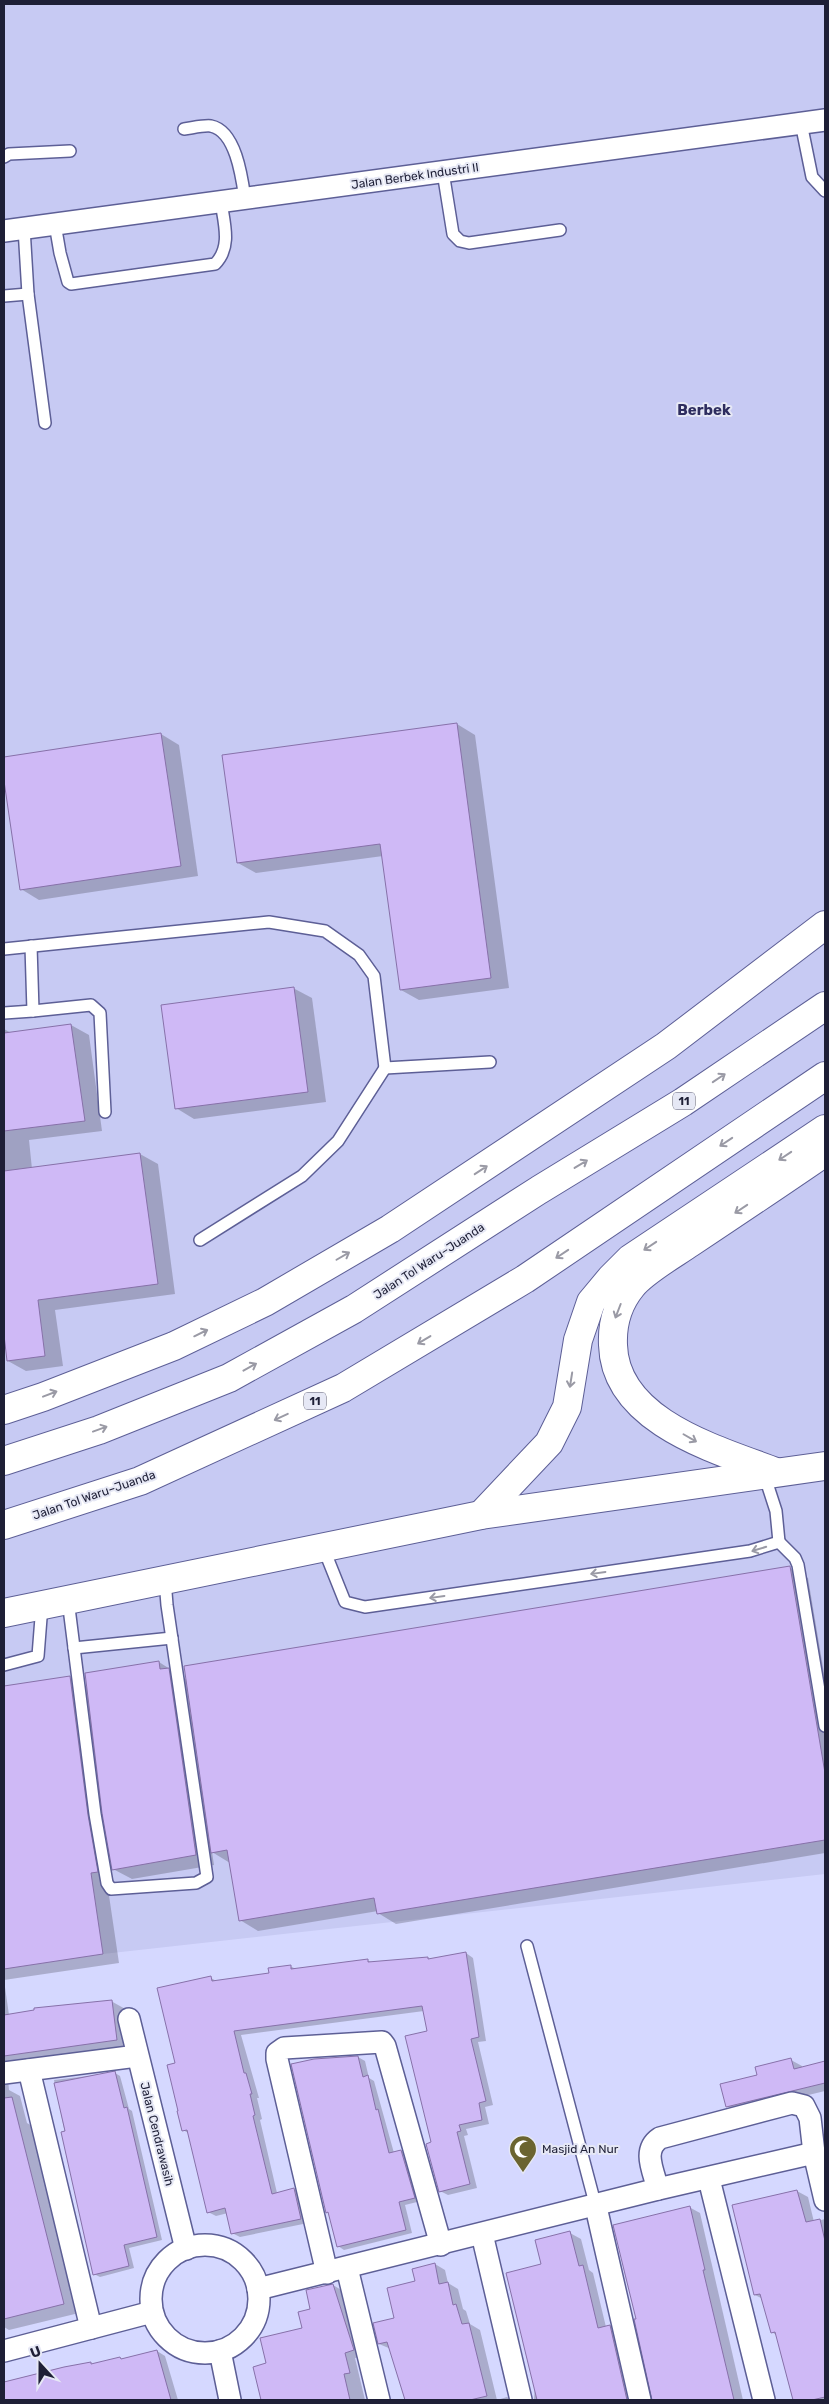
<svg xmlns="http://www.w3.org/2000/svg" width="829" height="2404" viewBox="0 0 829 2404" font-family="Rubik,sans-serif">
<rect width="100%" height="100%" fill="#d5d8ff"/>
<!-- built -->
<polygon fill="#c7caf3" points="4,4 825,4 825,1874 4,1965"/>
<!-- shadow -->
<g fill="#0003">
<polygon points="457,724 475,735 509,988 419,1000 401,990 383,856 256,873 238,863"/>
<polygon points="161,734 179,745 198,876 39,900 21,889 4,773 4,758"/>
<polygon points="293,988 312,998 326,1102 194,1119 176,1108"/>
<polygon points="71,1025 89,1035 102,1131 29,1140 32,1169 140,1154 158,1164 175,1294 55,1310 63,1366 26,1371 8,1361 4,1337 4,1029 11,1033"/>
<polygon points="790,1568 808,1578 825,1679 825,1853 396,1924 378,1913 378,1911 258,1931 240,1920 230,1863 212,1852 214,1865 132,1879 113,1869 105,1818 102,1818 113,1881 107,1882 119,1963 4,1980 9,2015 111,2001 127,2010 133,2055 8,2078 9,2090 20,2096 27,2123 32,2126 79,2313 9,2330 4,2327 4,1687 70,1678 88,1688 159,1662 187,1680"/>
<polygon points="466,1953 473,1958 486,2041 478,2042 493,2105 485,2107 489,2124 466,2129 468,2135 464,2136 477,2188 448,2195 440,2191 433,2143 428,2032 424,2011 241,2035 259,2098 257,2098 262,2119 260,2120 277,2193 294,2189 302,2194 308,2223 240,2237 232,2233 228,2213 216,2216 208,2212 190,2134 183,2130 176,2064 211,1978 218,1982 270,1975 290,1966 296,1969 367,1960 373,1963 427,1958 431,1960"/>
<polygon points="358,2057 365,2061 369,2078 374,2081 394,2153 401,2151 408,2155 421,2201 405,2205 412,2233 344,2250 338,2246 329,2213 327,2212"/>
<polygon points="791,2060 802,2066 802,2069 825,2063 825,2091 738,2112 727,2106 758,2076"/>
<polygon points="115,2073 120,2076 129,2109 132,2111 162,2240 129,2248 134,2268 100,2277 94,2274 54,2080"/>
<polygon points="797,2191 808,2197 814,2222 825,2219 825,2400 793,2400 776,2335 772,2332 763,2299 755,2295"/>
<polygon points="689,2207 700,2213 743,2400 653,2400"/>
<polygon points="570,2233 581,2239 589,2270 593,2273 606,2327 610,2326 620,2332 636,2400 534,2400 543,2265"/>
<polygon points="435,2264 445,2270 448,2283 458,2289 463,2309 466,2311 470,2324 480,2330 497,2400 507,2397 512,2400 405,2400 391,2349 379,2344 417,2282"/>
<polygon points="333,2285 343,2291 364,2356 355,2358 365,2400 262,2400 254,2368 268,2364 303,2329 312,2310"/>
<polygon points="157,2351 165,2356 178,2400 4,2400 4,2383 64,2368 93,2365 120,2358 123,2360"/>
</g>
<!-- building -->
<g fill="#cfb9f6" stroke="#8771a9">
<polygon points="457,723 491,978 400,990 380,844 237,863 222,755"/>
<polygon points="161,733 181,866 20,890 4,781 4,757"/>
<polygon points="294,987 308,1092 175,1109 161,1005"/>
<polygon points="71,1024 85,1121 4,1131 4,1033"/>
<polygon points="140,1153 158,1284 38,1300 45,1356 7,1361 4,1335 4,1171"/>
<polygon points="790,1566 825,1773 825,1840 377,1914 374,1898 239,1921 227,1850 211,1853 184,1666"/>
<polygon points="159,1661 160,1669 169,1668 196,1855 112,1870 102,1813 85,1673"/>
<polygon points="70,1676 88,1815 98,1872 91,1873 103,1954 4,1969 4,1686"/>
<polygon points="466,1952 479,2037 471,2039 486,2101 479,2103 482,2120 459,2125 461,2131 457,2132 470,2184 439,2192 426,2144 431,2142 405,2036 427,2031 422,2006 234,2031 244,2073 246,2073 252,2094 250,2094 255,2115 253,2116 272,2194 294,2188 301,2219 231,2234 225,2208 207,2213 187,2130 182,2131 177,2111 178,2111 167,2065 175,2063 157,1988 211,1976 212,1981 269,1973 268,1968 291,1965 291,1969 368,1959 368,1962 428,1957 428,1959"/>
<polygon points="112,2000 117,2040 4,2056 4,2015 34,2010 34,2008"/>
<polygon points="358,2056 363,2077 368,2075 376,2110 378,2109 389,2153 401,2150 415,2198 399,2202 406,2230 337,2247 328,2212 326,2213 291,2064 314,2059"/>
<polygon points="791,2058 794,2069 825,2061 825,2083 726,2107 720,2084 757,2075 755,2067"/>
<polygon points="115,2071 124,2108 127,2107 157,2237 124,2245 129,2266 93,2275 61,2132 65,2131 54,2083"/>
<polygon points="12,2097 64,2304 4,2319 4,2098"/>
<polygon points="797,2190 806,2222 820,2219 825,2241 825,2397 812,2400 793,2400 775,2332 771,2333 760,2294 754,2295 732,2205"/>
<polygon points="690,2206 705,2270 703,2270 734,2400 652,2400 634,2319 636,2319 613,2225"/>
<polygon points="570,2231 579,2266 583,2265 598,2328 610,2325 627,2400 537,2400 506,2273 541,2264 535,2240"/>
<polygon points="435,2263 439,2284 448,2282 453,2305 456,2304 462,2324 469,2323 487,2396 470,2400 405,2400 387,2342 378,2344 373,2323 394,2318 387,2288 415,2281 412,2269"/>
<polygon points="333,2284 354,2350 345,2353 350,2373 344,2374 350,2400 261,2400 253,2367 266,2363 260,2338 302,2328 298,2312 310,2309 306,2290"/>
<polygon points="157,2350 171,2400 4,2400 4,2382 64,2367 91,2362 91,2364 120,2357 121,2359"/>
</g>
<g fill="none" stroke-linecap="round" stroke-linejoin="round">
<!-- service casing -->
<g stroke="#5d5f96" stroke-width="14">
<g id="service">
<polyline points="801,123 812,177 825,191"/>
<path d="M184,129c8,-1 20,-4 27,-3 25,5 31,52 34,73"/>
<polyline points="4,157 9,154 70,151"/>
<polyline points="443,172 453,234 460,241 469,243 560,230"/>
<path d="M55,224l5,29 8,29 3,2 144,-20c17,-17 9,-41 6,-62"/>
<polyline points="24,228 28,294 45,423"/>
<polyline points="4,296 28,294"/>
<polyline points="31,946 33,1011 91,1005 100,1013 105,1112"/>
<polyline points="4,949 269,922 325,931 359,955 374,976 385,1068 490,1062"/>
<polyline points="4,1013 33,1011"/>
<polyline points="200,1240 302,1176 338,1141 385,1068"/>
<polyline points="779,1542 795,1558 798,1565 825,1726"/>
<polyline points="323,1547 345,1602 365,1607 750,1551 779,1542 776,1511 764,1474"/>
<polyline points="68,1600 95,1814 107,1883 111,1889 196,1883 207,1877 167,1605 165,1580"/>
<polyline points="74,1648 172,1638"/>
<polyline points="4,1665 38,1656 42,1605"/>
<polyline points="527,1946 596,2207"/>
</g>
</g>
<!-- minor casing -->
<g stroke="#5d5f96" stroke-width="24">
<g id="minor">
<polyline points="4,231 825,120"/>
<polyline points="129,2019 186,2249"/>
<polyline points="29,2070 91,2328"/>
<polyline points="4,2073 137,2056"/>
<polyline points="709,2179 764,2400"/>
<path d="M658,2189c-5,-19 -16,-39 2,-51l132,-35 12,3 6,12 4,35 11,47"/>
<polyline points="596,2207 640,2400"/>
<polyline points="482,2234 521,2400"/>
<circle cx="205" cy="2299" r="54"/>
<polyline points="347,2268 379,2400"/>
<polyline points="327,2273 277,2059 277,2053 284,2048 382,2042 385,2046 441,2245"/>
<polyline points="258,2289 658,2189 814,2153"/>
<polyline points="4,2351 152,2312"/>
<polyline points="220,2351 230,2400"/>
</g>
</g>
<!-- tertiary casing -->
<g stroke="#5d5f96" stroke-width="30">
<polyline id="tertiary" points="4,1613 481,1515 825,1466"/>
</g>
<!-- motorway casing -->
<g stroke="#5d5f96" stroke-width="30">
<g id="motorway">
<polyline points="4,1410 43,1397 174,1346 265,1302 390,1229 666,1046 825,925"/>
<polyline points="4,1461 99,1430 229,1378 354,1309 539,1190 683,1102 825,1006"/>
<path d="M776,1472c-58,-22 -161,-50 -163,-127 -1,-22 5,-42 19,-59 12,-15 42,-32 58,-43 45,-30 90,-60 135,-91"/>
<polyline points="481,1515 549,1443 567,1407 578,1340 591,1302 611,1278 630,1259 825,1129"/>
<polyline points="4,1525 140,1481 343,1388 525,1279 825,1076"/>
</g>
</g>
<!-- service -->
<use href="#service" stroke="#fff" stroke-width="11"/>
<!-- minor -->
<use href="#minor" stroke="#fff" stroke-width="21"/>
<!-- tertiary -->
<use href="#tertiary" stroke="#fff" stroke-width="28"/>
<!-- motorway -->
<use href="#motorway" stroke="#fff" stroke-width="28"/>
</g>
<!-- one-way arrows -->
<defs><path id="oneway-shaft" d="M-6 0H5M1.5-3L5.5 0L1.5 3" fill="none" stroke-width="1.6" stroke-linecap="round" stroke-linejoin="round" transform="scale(1.25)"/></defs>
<g stroke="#9a9aa5">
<use href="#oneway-shaft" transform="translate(719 1078) rotate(-34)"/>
<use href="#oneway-shaft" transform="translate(726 1142) rotate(146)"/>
<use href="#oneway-shaft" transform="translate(785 1156) rotate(146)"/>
<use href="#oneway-shaft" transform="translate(581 1164) rotate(-31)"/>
<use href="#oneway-shaft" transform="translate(481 1170) rotate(-33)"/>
<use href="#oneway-shaft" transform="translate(741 1209) rotate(146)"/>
<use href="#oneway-shaft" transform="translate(650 1246) rotate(146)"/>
<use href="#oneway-shaft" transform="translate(562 1254) rotate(146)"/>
<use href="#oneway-shaft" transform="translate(343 1256) rotate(-30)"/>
<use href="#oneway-shaft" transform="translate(618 1311) rotate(111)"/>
<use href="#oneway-shaft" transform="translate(201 1333) rotate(-26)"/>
<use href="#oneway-shaft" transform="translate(424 1340) rotate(149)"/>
<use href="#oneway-shaft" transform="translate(250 1367) rotate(-29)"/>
<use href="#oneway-shaft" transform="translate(571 1380) rotate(99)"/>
<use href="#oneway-shaft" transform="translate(50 1394) rotate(-21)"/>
<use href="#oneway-shaft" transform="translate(281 1417) rotate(155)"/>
<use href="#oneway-shaft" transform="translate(100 1429) rotate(-20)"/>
<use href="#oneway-shaft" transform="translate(690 1438) rotate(30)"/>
<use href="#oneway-shaft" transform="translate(759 1549) rotate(163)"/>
<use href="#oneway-shaft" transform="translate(598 1573) rotate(172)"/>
<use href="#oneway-shaft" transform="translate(437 1597) rotate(172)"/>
</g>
<!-- icons -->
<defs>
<g id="mosque-pin" transform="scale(1.4375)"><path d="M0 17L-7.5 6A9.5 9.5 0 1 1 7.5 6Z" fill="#6b6430" stroke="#e6e8f5"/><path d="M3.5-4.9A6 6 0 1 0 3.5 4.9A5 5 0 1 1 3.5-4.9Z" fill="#fff"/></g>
</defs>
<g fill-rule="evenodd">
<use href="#mosque-pin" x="523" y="2149"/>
</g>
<g text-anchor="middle" stroke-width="4" stroke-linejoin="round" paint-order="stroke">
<!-- shield labels -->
<g fill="#e6e8f5" stroke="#5a5b6f" stroke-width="1">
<rect x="673" y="1092.5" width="22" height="17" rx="4"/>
<rect x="304" y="1392.5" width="22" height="17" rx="4"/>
</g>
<g font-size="11" font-weight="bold" fill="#1e1f36">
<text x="684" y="1105">11</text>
<text x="315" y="1405">11</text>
</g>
<!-- street labels -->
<g font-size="12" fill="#1e1f36" stroke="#e6e8f5">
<text transform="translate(415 176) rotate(-8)" y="4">Jalan Berbek Industri II</text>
<text transform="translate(429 1261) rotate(-33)" y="4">Jalan Tol Waru–Juanda</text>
<text transform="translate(94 1495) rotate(-19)" y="4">Jalan Tol Waru–Juanda</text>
<text transform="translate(157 2134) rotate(76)" y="4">Jalan Cendrawasih</text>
</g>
<!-- poi labels -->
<g font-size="12" fill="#1e1f36" stroke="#e6e8f5" text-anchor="start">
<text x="542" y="2153">Masjid An Nur</text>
</g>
<!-- quarter labels -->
<g font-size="15" font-weight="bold" fill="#2e2d5f" stroke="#e6e8f5">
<text x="704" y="415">Berbek</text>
</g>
</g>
<!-- border -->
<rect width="829" height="2404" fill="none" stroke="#1e1f36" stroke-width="10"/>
<!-- north arrow -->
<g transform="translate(40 2364) rotate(339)" stroke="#e6e8f5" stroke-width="4" paint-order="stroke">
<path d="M0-4L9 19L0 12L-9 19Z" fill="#1e1f36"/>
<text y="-8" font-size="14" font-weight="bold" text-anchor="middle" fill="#1e1f36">U</text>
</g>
</svg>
